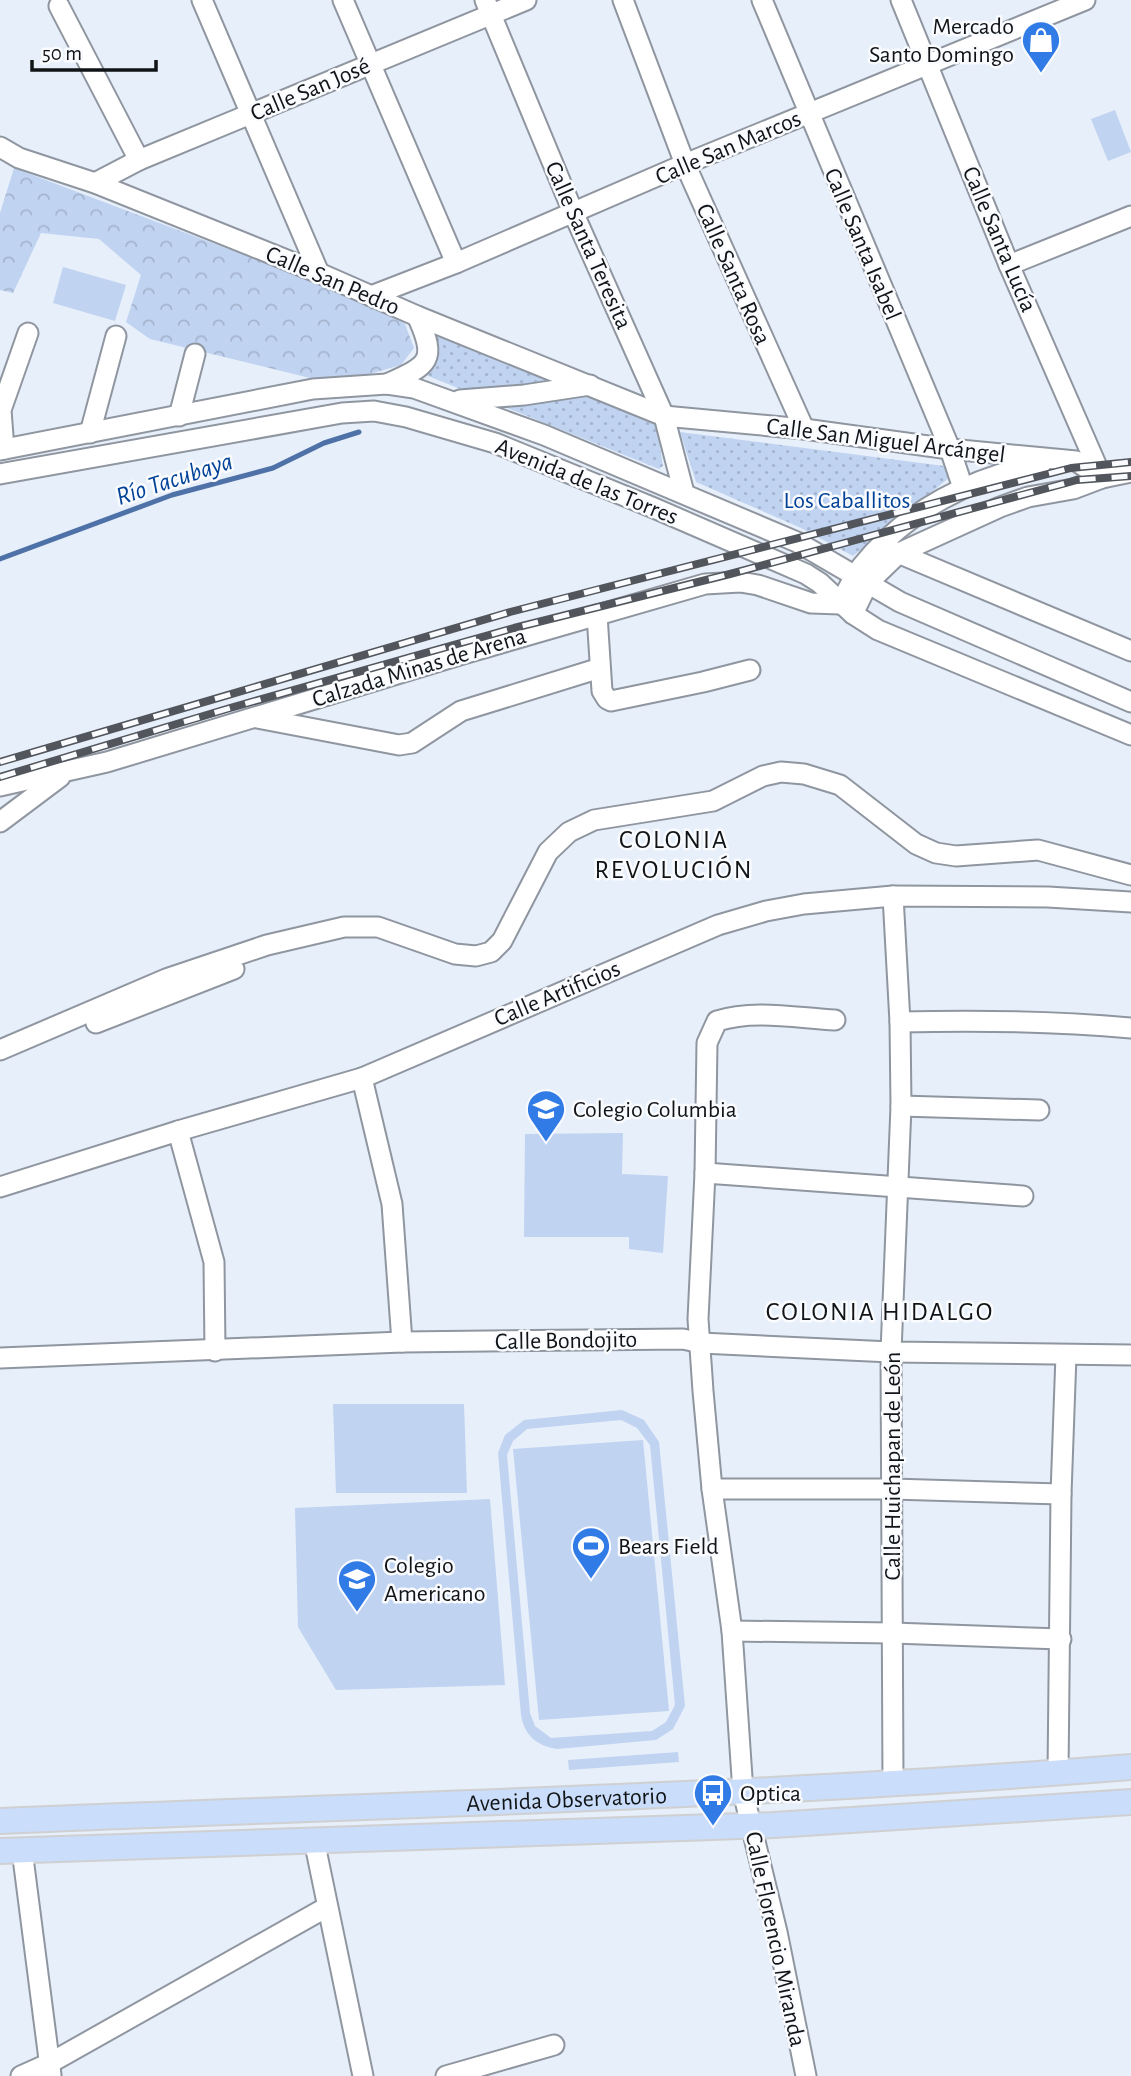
<svg xmlns="http://www.w3.org/2000/svg" width="1131" height="2076" viewBox="0 0 1131 2076" font-family="'Alegreya Sans',sans-serif">
<defs>
<pattern id="grass-dots" width="8" height="8" patternUnits="userSpaceOnUse" patternTransform="scale(1.75)"><rect width="8" height="8" fill="#c0d3f1"/><path d="M2 2h.1M6 6h.1" fill="none" stroke="#a4b4ce" stroke-width="1.8" stroke-linecap="round"/></pattern>
<pattern id="forest-crowns" width="20" height="18" patternUnits="userSpaceOnUse" patternTransform="scale(1.75)"><rect width="20" height="18" fill="#c0d3f1"/><path d="M2 6a3 3 0 1 1 6 0M12 15a3 3 0 1 1 6 0" fill="none" stroke="#a4b4ce"/></pattern>
</defs>
<rect width="100%" height="100%" fill="#e7effa"/>
<!-- grass -->
<g fill="url(#grass-dots)">
<path d="M438,333l217,83 8,50 -4,3 -231,-93 -3,-4c14,-10 17,-21 11,-37z"/>
<polygon points="680,432 944,466 950,477 853,556 801,528 696,482"/>
</g>
<!-- forest -->
<polygon fill="url(#forest-crowns)" points="14,168 379,306 405,324 414,348 401,365 352,379 310,378 150,339 126,322 141,275 99,239 41,233 13,293 0,290 0,213"/>
<!-- pitch -->
<g fill="#c0d3f1" fill-rule="evenodd">
<polygon points="1115,110 1131,152 1108,161 1091,119"/>
<polygon points="63,267 126,285 115,321 53,303"/>
<polygon points="623,1133 622,1174 668,1176 663,1253 629,1249 629,1237 524,1237 525,1134"/>
<polygon points="333,1404 464,1404 467,1493 336,1493"/>
<path d="M622,1410l22,10 15,22 26,264 -12,23 -17,11 -99,9c-20,-3 -33,-14 -36,-34l-23,-262 7,-18 19,-15zM621,1420l16,8 13,17 25,260 -9,17 -14,9 -101,7 -16,-12 -5,-13 -23,-258 6,-14 14,-12z"/>
<polygon points="643,1440 669,1711 539,1720 513,1449"/>
<polygon points="490,1499 505,1685 336,1690 298,1627 295,1508"/>
<polygon points="678,1752 679,1762 569,1770 568,1760"/>
</g>
<g fill="none" stroke-linecap="round" stroke-linejoin="round">
<!-- stream -->
<polyline stroke="#4e71a7" stroke-width="5" points="0,559 172,495 273,468 324,443 359,432"/>
<!-- minor casing -->
<g stroke="#8f96a0" stroke-width="23">
<g id="minor">
<polyline points="202,0 319,273"/>
<polyline points="343,0 456,263"/>
<polyline points="485,0 573,212 664,416 684,493"/>
<polyline points="623,0 685,164 804,429"/>
<polyline points="762,0 950,449 963,488"/>
<polyline points="901,0 1009,265 1102,478"/>
<polyline points="59,6 139,160"/>
<polyline points="0,147 19,158 95,183 319,273 417,316 664,416 804,429 950,449 1076,461 1102,478"/>
<polyline points="95,183 139,160 526,0"/>
<polyline points="1009,265 1131,216"/>
<polyline points="371,296 456,263 685,164 1085,0"/>
<path d="M387,384c42,-19 51,-23 30,-68"/>
<polyline points="460,400 524,395 590,385"/>
<polyline points="179,416 195,354"/>
<polyline points="90,433 116,336"/>
<polyline points="4,449 1,410 28,333"/>
<polyline points="0,450 313,389 387,384 414,388 544,435 797,542 900,602 1131,702"/>
<polyline points="0,474 342,413 374,411 406,417 495,443 654,508 806,574 820,583 853,614 878,630 1131,735"/>
<polyline points="893,551 1131,651"/>
<path d="M840,604c7,-13 13,-27 22,-38 45,-56 110,-89 179,-102"/>
<polyline points="853,614 868,583 899,553 1000,507 1028,497 1073,489 1102,478 1131,472"/>
<polyline points="597,615 602,691 607,699 611,701 703,682 750,670"/>
<polyline points="257,718 399,745 412,743 461,711 600,668"/>
<polyline points="0,786 107,762 463,654 705,584 740,582 758,585 811,603 840,604"/>
<polyline points="0,822 60,777"/>
<path d="M900,1022c78,-2 154,-1 231,6"/>
<polyline points="96,1023 234,969"/>
<polyline points="0,1050 166,979 267,945 344,927 378,927 455,954 476,956 491,952 502,941 548,852 569,832 594,820 713,801 763,776 781,772 804,774 840,785 916,844 936,853 956,856 1038,850 1131,875"/>
<polyline points="362,1078 392,1204 402,1342"/>
<polyline points="901,1106 1039,1110"/>
<polyline points="178,1131 214,1262 215,1351"/>
<polyline points="705,1173 1023,1196"/>
<polyline points="0,1187 178,1131 362,1078 718,925 766,911 804,904 893,896 1048,897 1131,902"/>
<polyline points="0,1358 402,1342 683,1339 701,1343 891,1352 1131,1355"/>
<polyline points="712,1489 892,1489 1061,1494"/>
<polyline points="732,1631 893,1633 1061,1639"/>
<polyline points="1058,1774 1061,1494 1066,1355"/>
<polyline points="893,1784 891,1352 901,1106 900,1022 893,896"/>
<polyline points="314,1840 363,2076"/>
<polyline points="22,1850 51,2075"/>
<polyline points="21,2076 50,2063 327,1907"/>
<polyline points="446,2076 554,2045"/>
<path d="M806,2076l-29,-144 -34,-140 -11,-161 -20,-142 -9,-98 -5,-72 7,-146 2,-130 10,-22c36,-12 80,-3 118,-1"/>
</g>
</g>
<!-- major casing -->
<g stroke="#cfd0d1" stroke-width="28">
<g id="major">
<path id="s1" d="M0,1821c377,-16 755,-24 1131,-54"/>
<polyline points="0,1851 774,1825 1131,1802"/>
</g>
</g>
<!-- minor -->
<use href="#minor" stroke="#fff" stroke-width="19"/>
<!-- major -->
<use href="#major" stroke="#caddfa" stroke-width="24"/>
<!-- rail casing -->
<g stroke="#52565c" stroke-width="8">
<g id="rail">
<polyline points="0,762 510,612 1071,468 1131,462"/>
<polyline points="0,777 230,708 514,628 730,574 1077,480 1131,476"/>
</g>
</g>
<!-- rail -->
<use href="#rail" stroke="#fafbfe" stroke-width="5" stroke-dasharray="16" stroke-linecap="butt"/>
</g>
<!-- icons -->
<defs>
<g id="shop-pin" transform="scale(2.0125)"><path d="M0 17L-7.5 6A9.5 9.5 0 1 1 7.5 6Z" fill="#317be7" stroke="#fafbfe"/><path d="M-5-2.5h2.3a2.7 3.5 0 0 1 5.4 0H5L5.5 6h-11ZM-1.5-2.5h3a1.5 2.3 0 0 0-3 0Z" fill="#fff"/></g>
<g id="school-pin" transform="scale(2.0125)"><path d="M0 17L-7.5 6A9.5 9.5 0 1 1 7.5 6Z" fill="#317be7" stroke="#fafbfe"/><path d="M0-5L7-2L0 1L-7-2ZM-4 1L0 2.5L4 1V4Q0 6-4 4Z" fill="#fff"/></g>
<g id="stadium-pin" transform="scale(2.0125)"><path d="M0 17L-7.5 6A9.5 9.5 0 1 1 7.5 6Z" fill="#317be7" stroke="#fafbfe"/><path d="M0-5a6.5 5 0 1 0 0 10a6.5 5 0 1 0 0-10ZM-3.5-1.8h7v3.6h-7Z" fill="#fff"/></g>
<g id="bus-pin" transform="scale(2.0125)"><path d="M0 17L-7.5 6A9.5 9.5 0 1 1 7.5 6Z" fill="#317be7" stroke="#fafbfe"/><path d="M-5-6H5V4H4V6H2V4H-2V6H-4V4H-5ZM-3.5-4V0h7V-4ZM-3.5 1.2v1.5H-2V1.2ZM2 1.2v1.5H3.5V1.2Z" fill="#fff"/></g>
</defs>
<g fill-rule="evenodd">
<use href="#shop-pin" x="1041" y="40"/>
<use href="#school-pin" x="546" y="1109"/>
<use href="#stadium-pin" x="591" y="1546"/>
<use href="#school-pin" x="357" y="1579"/>
<use href="#bus-pin" x="713" y="1793"/>
</g>
<g text-anchor="middle" stroke-width="5" stroke-linejoin="round" paint-order="stroke">
<!-- poi labels -->
<g font-size="24" fill="#111417" stroke="#fafbfe" text-anchor="start">
<text x="1014" y="34" text-anchor="end">Mercado<tspan x="1014" dy="28">Santo Domingo</tspan></text>
<text x="573" y="1117">Colegio Columbia</text>
<text x="618" y="1554">Bears Field</text>
<text x="384" y="1573">Colegio<tspan x="384" dy="28">Americano</tspan></text>
<text x="740" y="1801">Optica</text>
</g>
<!-- street labels -->
<g font-size="24" fill="#111417" stroke="#fafbfe">
<text transform="translate(310 89) rotate(-23)" y="8">Calle San José</text>
<text transform="translate(728 147) rotate(-23)" y="8">Calle San Marcos</text>
<text transform="translate(1000 239) rotate(67)" y="8">Calle Santa Lucía</text>
<text transform="translate(863 244) rotate(67)" y="8">Calle Santa Isabel</text>
<text transform="translate(589 245) rotate(66)" y="8">Calle Santa Teresita</text>
<text transform="translate(734 274) rotate(66)" y="8">Calle Santa Rosa</text>
<text transform="translate(333 280) rotate(23)" y="8">Calle San Pedro</text>
<text transform="translate(886 440) rotate(7)" y="8">Calle San Miguel Arcángel</text>
<text transform="translate(587 481) rotate(22)" y="8">Avenida de las Torres</text>
<text transform="translate(419 667) rotate(-17)" y="8">Calzada Minas de Arena</text>
<text transform="translate(557 993) rotate(-23)" y="8">Calle Artificios</text>
<text transform="translate(566 1340) rotate(-1)" y="8">Calle Bondojito</text>
<text transform="translate(892 1466) rotate(-90)" y="8">Calle Huichapan de León</text>
<text dy="8" stroke="none"><textPath href="#s1" startOffset="567">Avenida Observatorio</textPath></text>
<text transform="translate(776 1939) rotate(78)" y="8">Calle Florencio Miranda</text>
</g>
<!-- park labels -->
<g font-size="24" fill="#004198" stroke="#fafbfe">
<text x="847" y="508">Los Caballitos</text>
</g>
<!-- water labels -->
<g font-size="26" font-style="italic" fill="#004298" stroke="#fafbfe">
<text transform="translate(174 478) rotate(-18)" y="9">Río Tacubaya</text>
</g>
<!-- neighbourhood labels -->
<g font-size="26" letter-spacing="2" fill="#111417" stroke="#fafbfe">
<text x="674" y="848">COLONIA<tspan x="674" dy="30">REVOLUCIÓN</tspan></text>
<text x="880" y="1320">COLONIA HIDALGO</text>
</g>
</g>
<!-- scale -->
<path d="M32 60v10h124v-10" fill="none" stroke="#111417" stroke-width="3.5"/>
<text x="42" y="60" font-size="21" fill="#111417" stroke="#fafbfe" stroke-width="5" paint-order="stroke">50 m</text>
</svg>
